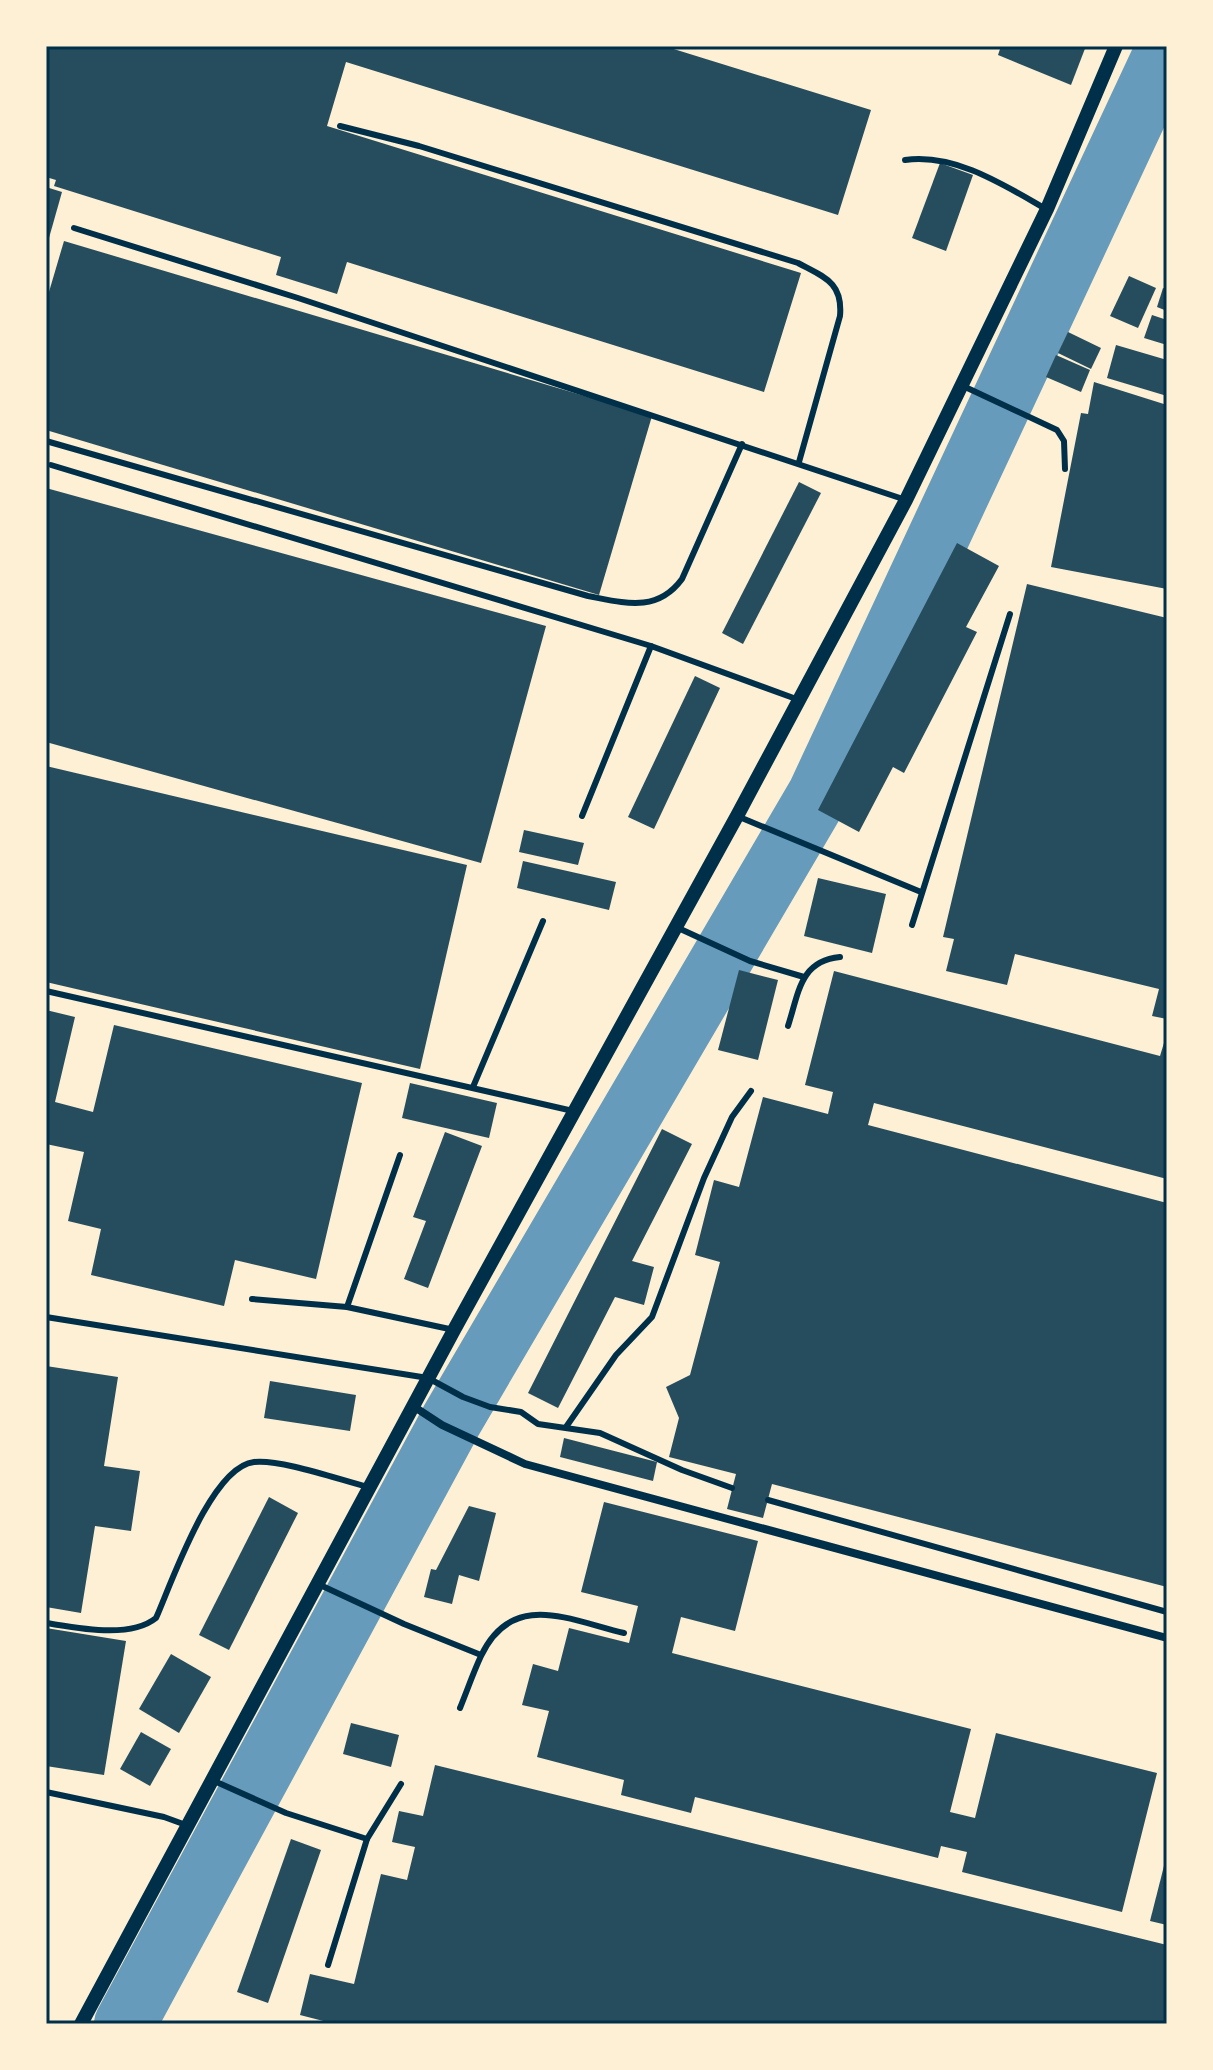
<svg xmlns="http://www.w3.org/2000/svg" width="1213" height="2070" viewBox="0 0 1213 2070" font-family="Roboto,sans-serif">
<rect width="100%" height="100%" fill="#fdf0d5"/>
<g fill="none" stroke-linecap="round" stroke-linejoin="round">
<!-- river -->
<polyline stroke="#669bbc" stroke-width="62" points="125,2024 451,1421 818,795 1167,48"/>
</g>
<!-- building -->
<g fill="#264d5e">
<polygon points="46,46 664,46 871,110 838,215 346,62 327,126 801,273 764,392 347,262 337,294 276,275 281,257 54,186 56,180 46,177"/>
<polygon points="1001,46 1086,46 1071,85 998,55"/>
<polygon points="940,163 973,175 946,251 912,238"/>
<polygon points="46,187 62,192 47,245 46,245"/>
<polygon points="64,241 652,416 599,595 46,430 46,302"/>
<polygon points="1129,276 1156,288 1138,328 1110,316"/>
<polygon points="1163,288 1167,289 1167,311 1157,307"/>
<polygon points="1152,315 1167,320 1167,345 1144,338"/>
<polygon points="1068,332 1101,348 1091,369 1058,353"/>
<polygon points="1116,345 1167,360 1167,396 1107,378"/>
<polygon points="1056,355 1090,370 1081,392 1046,377"/>
<polygon points="1094,382 1167,405 1167,589 1051,567 1081,413 1088,414"/>
<polygon points="799,482 821,493 743,644 722,633"/>
<polygon points="46,488 546,626 481,863 46,742"/>
<polygon points="957,543 999,566 966,627 977,632 904,773 893,767 859,832 818,810"/>
<polygon points="1027,584 1167,618 1167,1019 1152,1016 1159,989 1015,954 1007,985 946,971 954,939 943,937"/>
<polygon points="695,676 720,688 654,829 628,817"/>
<polygon points="46,766 467,865 420,1069 46,982"/>
<polygon points="524,830 584,843 578,865 519,852"/>
<polygon points="523,861 616,882 609,910 517,888"/>
<polygon points="818,878 886,894 872,953 804,936"/>
<polygon points="739,970 778,980 758,1060 718,1050"/>
<polygon points="834,971 1160,1056 1167,1033 1167,1179 874,1103 868,1125 1167,1203 1167,1587 772,1484 763,1518 727,1509 736,1474 669,1457 679,1418 666,1387 690,1375 720,1262 695,1255 714,1180 739,1187 763,1097 828,1114 833,1092 805,1085"/>
<polygon points="46,1010 75,1017 55,1102 93,1112 114,1025 362,1083 316,1279 235,1260 224,1306 91,1275 101,1229 68,1221 84,1152 46,1144"/>
<polygon points="410,1083 497,1103 489,1138 402,1118"/>
<polygon points="662,1129 692,1144 632,1261 654,1267 644,1305 615,1297 558,1408 528,1393"/>
<polygon points="445,1132 482,1146 428,1288 404,1279 426,1221 413,1217"/>
<polygon points="46,1366 118,1377 104,1466 140,1471 131,1531 95,1526 81,1613 46,1607"/>
<polygon points="270,1381 356,1395 350,1431 264,1418"/>
<polygon points="564,1438 657,1462 653,1481 560,1457"/>
<polygon points="269,1497 298,1513 229,1650 199,1635"/>
<polygon points="604,1502 758,1541 735,1631 681,1617 672,1653 971,1729 950,1812 975,1818 996,1733 1157,1773 1122,1912 962,1872 967,1852 941,1846 938,1858 695,1797 691,1813 621,1795 624,1780 537,1757 549,1711 522,1705 533,1664 558,1671 569,1628 629,1643 638,1606 581,1592"/>
<polygon points="469,1506 496,1513 479,1581 459,1575 452,1604 424,1597 431,1569 436,1570"/>
<polygon points="46,1628 126,1641 104,1775 46,1766"/>
<polygon points="171,1654 211,1677 179,1733 139,1709"/>
<polygon points="351,1723 399,1735 391,1767 343,1754"/>
<polygon points="141,1732 171,1749 150,1786 120,1769"/>
<polygon points="435,1765 1167,1945 1167,2024 335,2024 300,2015 310,1974 354,1984 381,1874 407,1880 415,1847 392,1842 399,1811 423,1816"/>
<polygon points="291,1839 321,1850 268,2003 237,1992"/>
<polygon points="1166,1858 1167,1858 1167,1925 1150,1921"/>
</g>
<g fill="none" stroke-linecap="round" stroke-linejoin="round">
<!-- service -->
<g stroke="#003049" stroke-width="6">
<path d="M340,126l79,20 379,117c26,14 45,19 42,53l-41,146"/>
<path d="M905,160c50,-7 99,25 141,49"/>
<polyline points="74,228 298,298 906,500"/>
<polyline points="963,386 1057,430 1064,441 1065,469"/>
<path d="M46,441l542,155c37,7 69,17 94,-17l60,-135"/>
<polyline points="51,465 651,646 799,700"/>
<polyline points="582,816 651,646"/>
<polyline points="737,816 921,892"/>
<polyline points="912,925 1010,614"/>
<polyline points="676,927 750,961 804,977"/>
<polyline points="46,991 573,1111"/>
<path d="M788,1026c11,-34 12,-65 52,-69"/>
<polyline points="473,1087 543,921"/>
<polyline points="252,1299 347,1307 454,1330"/>
<polyline points="347,1307 400,1155"/>
<polyline points="46,1317 428,1378 463,1397 490,1407 521,1412 538,1424 600,1433 682,1470 732,1488"/>
<polyline points="566,1427 616,1355 652,1317 704,1178 732,1117 751,1091"/>
<polyline points="768,1500 1167,1612"/>
<polyline points="318,1584 404,1624 481,1655"/>
<path d="M46,1623c32,5 84,16 110,-5 16,-36 55,-151 98,-156 27,-3 86,18 114,25"/>
<path d="M460,1708c7,-17 13,-35 21,-52 31,-66 88,-36 143,-23"/>
<polyline points="212,1780 286,1813 367,1839"/>
<polyline points="46,1792 164,1817 186,1825"/>
<polyline points="328,1965 367,1839 401,1784"/>
</g>
<!-- minor -->
<polyline stroke="#003049" stroke-width="8" points="413,1406 442,1425 525,1464 1167,1638"/>
<!-- tertiary -->
<polyline stroke="#003049" stroke-width="14" points="81,2024 454,1330 737,816 906,500 1047,209 1116,46"/>
</g>
<!-- border -->
<rect width="1213" height="2070" fill="none" stroke="#fdf0d5" stroke-width="96"/>
<rect x="48" y="48" width="1117" height="1974" fill="none" stroke="#003049" stroke-width="3"/>
</svg>
